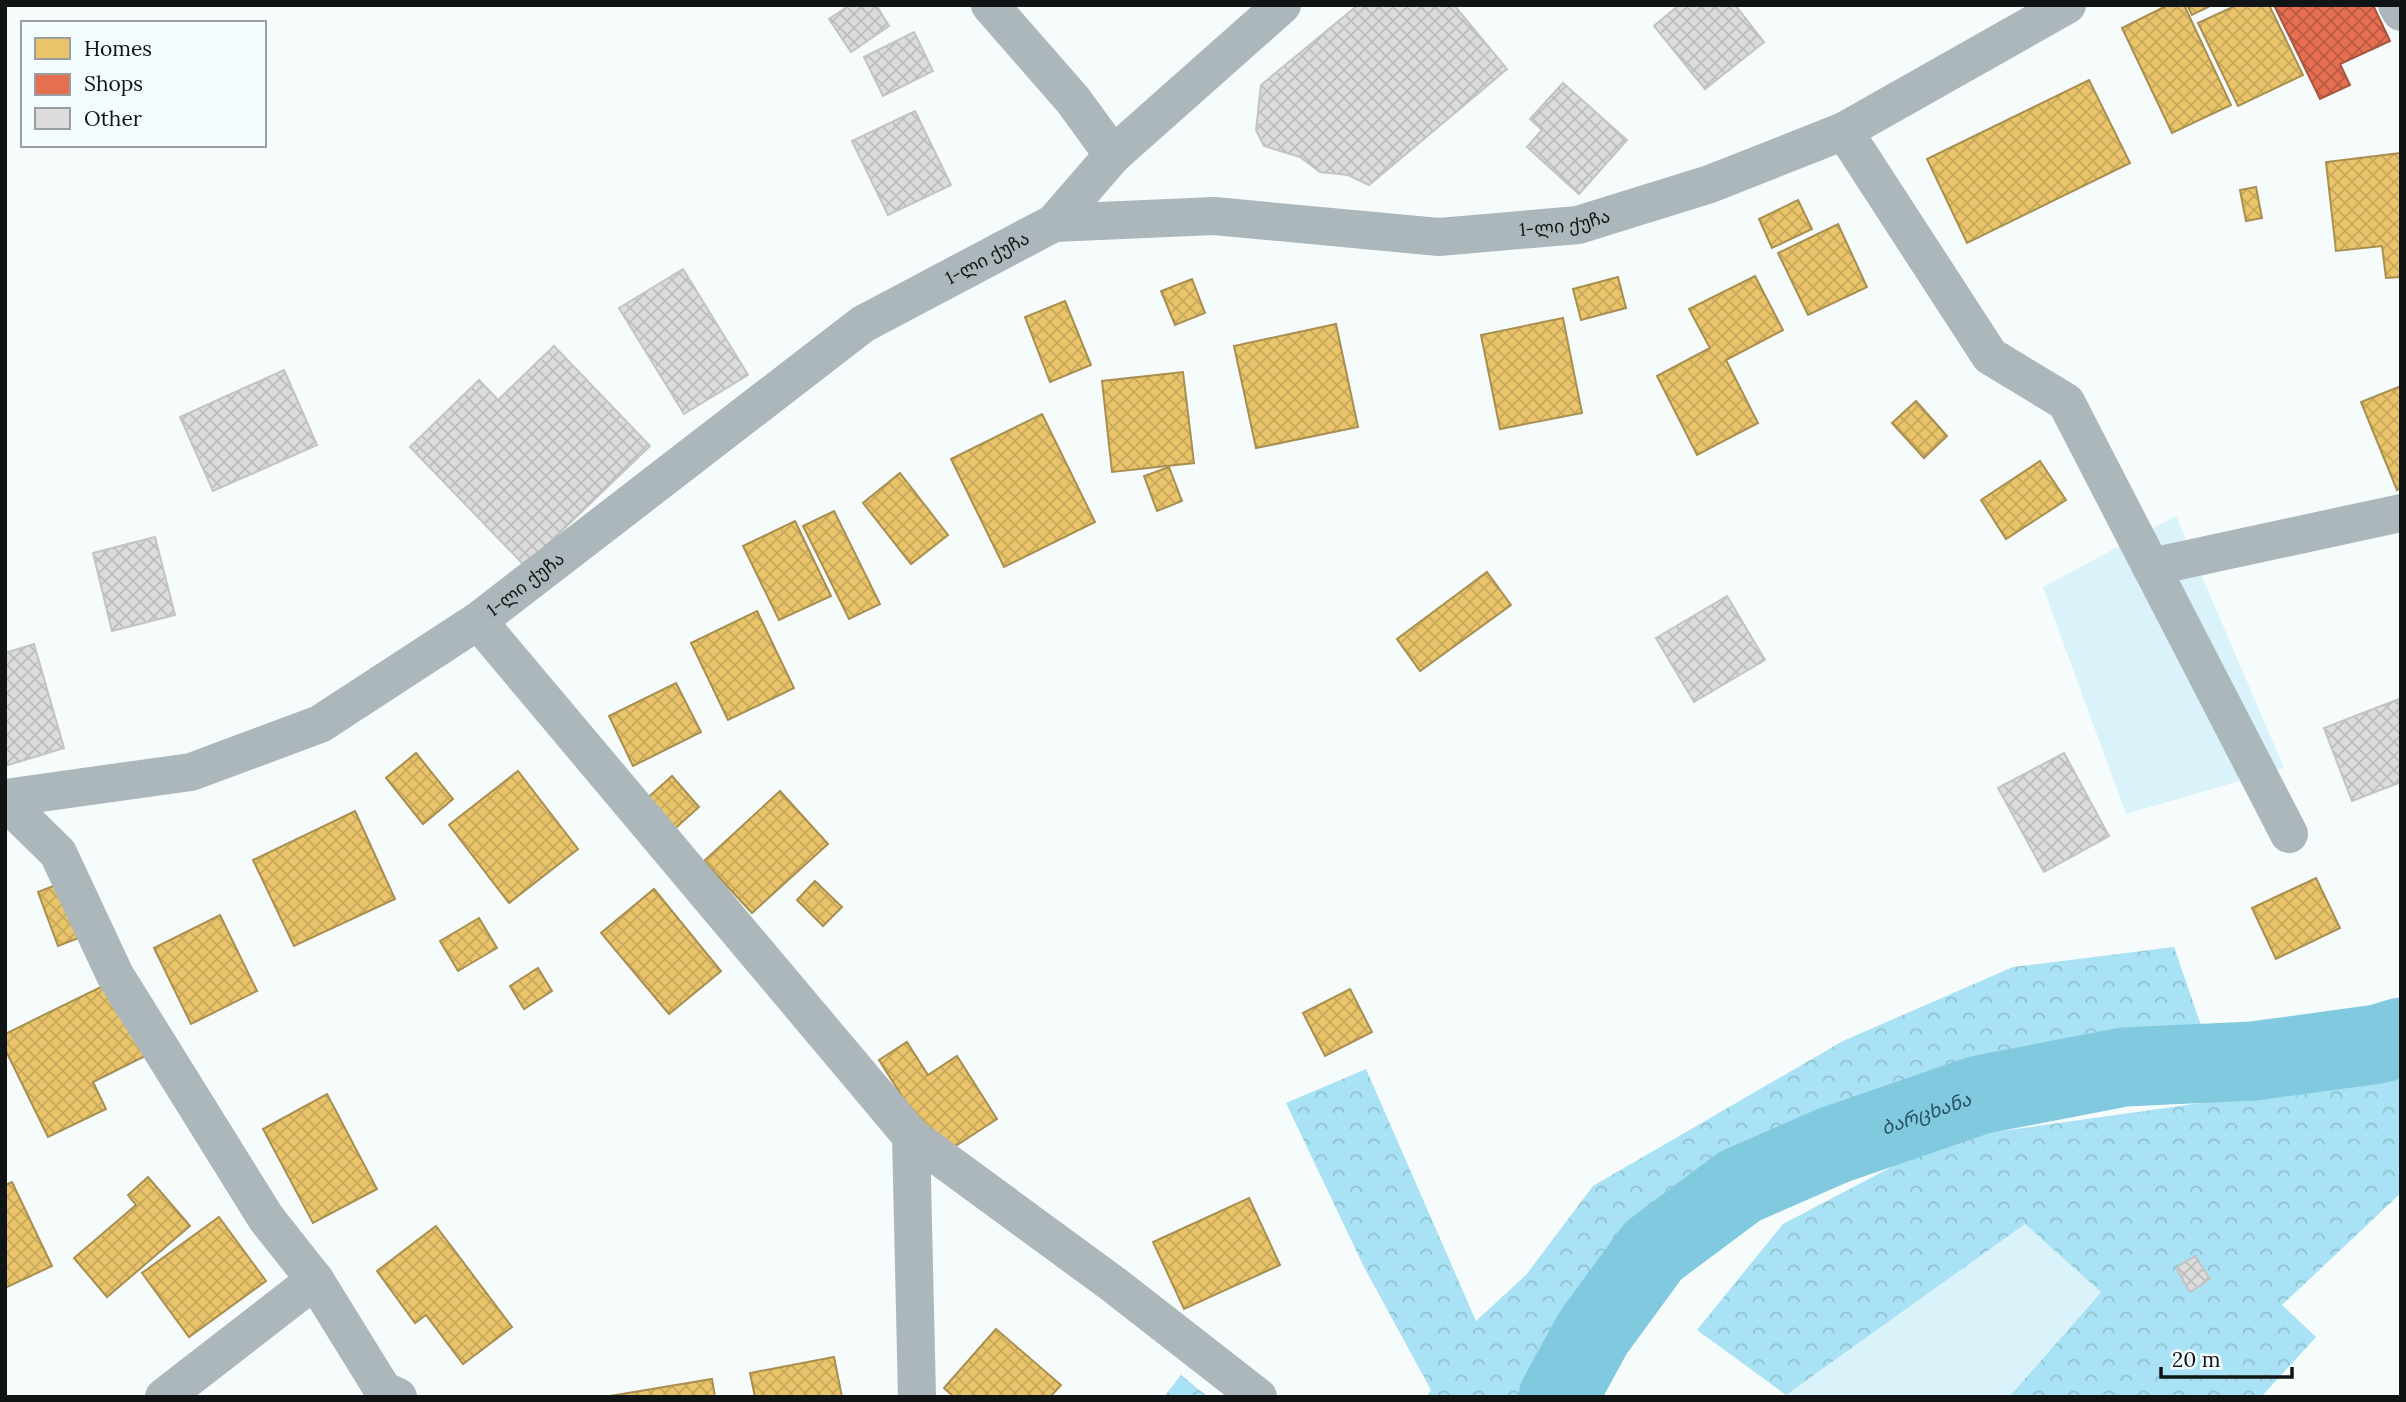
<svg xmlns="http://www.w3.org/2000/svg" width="2406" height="1402" viewBox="0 0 2406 1402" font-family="Lora,'Noto Sans Georgian',serif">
<defs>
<pattern id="forest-crowns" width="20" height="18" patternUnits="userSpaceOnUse" patternTransform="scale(1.75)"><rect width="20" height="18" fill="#a8e2f4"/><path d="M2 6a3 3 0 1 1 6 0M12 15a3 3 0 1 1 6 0" fill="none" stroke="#90c1d0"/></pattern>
<pattern id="homes-cross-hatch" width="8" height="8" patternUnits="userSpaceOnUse" patternTransform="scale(1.75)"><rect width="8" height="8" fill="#e9c46a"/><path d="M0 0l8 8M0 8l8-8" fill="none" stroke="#c7a85b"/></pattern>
<pattern id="shops-cross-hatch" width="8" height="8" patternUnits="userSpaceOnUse" patternTransform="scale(1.75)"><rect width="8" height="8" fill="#e76f51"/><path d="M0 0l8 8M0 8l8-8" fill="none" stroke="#ba5a42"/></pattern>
<pattern id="building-cross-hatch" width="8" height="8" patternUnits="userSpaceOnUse" patternTransform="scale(1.75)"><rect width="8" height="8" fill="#dcdcdd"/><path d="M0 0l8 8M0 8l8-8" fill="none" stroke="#bcbcbd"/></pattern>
</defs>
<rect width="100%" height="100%" fill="#f6fbfc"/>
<!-- grass -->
<g fill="#daf3fb">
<polygon points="2176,516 2284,768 2126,814 2043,587"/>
<polygon points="2025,1224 2101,1291 2009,1397 1786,1395"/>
</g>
<!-- forest -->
<g fill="url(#forest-crowns)">
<polygon points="2174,947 2206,1040 2026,1064 1874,1103 1726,1161 1644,1223 1598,1279 1536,1397 1426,1397 1431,1390 1364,1267 1286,1103 1366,1069 1476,1321 1526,1275 1593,1186 1843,1041 2013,967"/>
<polygon points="2401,1070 2401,1193 2282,1305 2316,1337 2261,1397 2009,1397 2101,1292 2025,1224 1786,1395 1697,1330 1783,1224 1945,1139 2372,1079"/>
<polygon points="1181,1375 1208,1397 1164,1397"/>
</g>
<!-- homes -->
<g fill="url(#homes-cross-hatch)" stroke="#a88f50" stroke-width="2">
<polygon points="2168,5 2184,5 2231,105 2172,133 2122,28"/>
<polygon points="2187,5 2212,5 2192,15"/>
<polygon points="2237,5 2269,5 2303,75 2238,106 2198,23"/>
<polygon points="2089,80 2130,163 1967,243 1927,159"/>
<polygon points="2401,153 2401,277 2386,278 2382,246 2336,251 2326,162"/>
<polygon points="2256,187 2262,218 2246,221 2240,190"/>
<polygon points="1798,200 1812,229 1772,248 1759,219"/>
<polygon points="1838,224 1867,287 1808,315 1778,253"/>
<polygon points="1755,276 1783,330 1726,360 1758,423 1697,455 1657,376 1710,348 1689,309"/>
<polygon points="1618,277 1626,308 1581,320 1573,289"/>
<polygon points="1192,279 1205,313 1175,325 1161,291"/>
<polygon points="1065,301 1091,365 1050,382 1025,317"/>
<polygon points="1563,318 1582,413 1500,429 1481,335"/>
<polygon points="1336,324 1358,427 1256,448 1234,346"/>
<polygon points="1183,372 1194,463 1112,472 1102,381"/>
<polygon points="2401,386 2401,488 2397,490 2361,402"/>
<polygon points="1916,401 1947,436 1924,458 1892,423"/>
<polygon points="1042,414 1095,522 1004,567 951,459"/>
<polygon points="2040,461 2066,500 2006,539 1981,500"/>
<polygon points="1169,467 1182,501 1157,511 1144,476"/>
<polygon points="900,473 948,535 911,564 863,503"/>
<polygon points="834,511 880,604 849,619 803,526"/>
<polygon points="795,521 831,596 779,620 743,546"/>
<polygon points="1487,572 1511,605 1420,671 1397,639"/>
<polygon points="757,611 794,688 728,720 691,643"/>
<polygon points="676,683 701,732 633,766 609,716"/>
<polygon points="416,753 453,799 423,824 386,778"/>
<polygon points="518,771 578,849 509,903 449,825"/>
<polygon points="672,776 699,807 670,833 643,802"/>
<polygon points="780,791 828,844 752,913 704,861"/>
<polygon points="355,811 395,899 294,946 253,860"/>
<polygon points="2316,878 2340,928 2276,959 2252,908"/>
<polygon points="68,880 89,934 58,946 38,892"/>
<polygon points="815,881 842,907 823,926 797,900"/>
<polygon points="654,889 721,971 669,1014 601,933"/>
<polygon points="220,915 257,991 191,1024 154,948"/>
<polygon points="479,918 497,948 458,971 440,941"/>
<polygon points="538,968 552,991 524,1009 510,986"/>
<polygon points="115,980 151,1053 93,1082 106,1109 48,1137 5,1049 5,1034"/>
<polygon points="1350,989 1372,1032 1325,1056 1303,1013"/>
<polygon points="907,1042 928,1075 957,1056 997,1119 940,1156 879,1060"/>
<polygon points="327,1094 377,1189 313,1223 263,1129"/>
<polygon points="148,1177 190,1226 107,1297 74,1258 136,1205 128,1195"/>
<polygon points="12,1182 52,1266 5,1288 5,1185"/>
<polygon points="1249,1198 1280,1265 1184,1309 1153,1242"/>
<polygon points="219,1217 266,1281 189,1337 142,1273"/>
<polygon points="436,1226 512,1327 463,1364 426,1315 415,1323 377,1271"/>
<polygon points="996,1329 1061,1385 1050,1397 954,1397 944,1388"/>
<polygon points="834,1357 842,1397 755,1397 750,1373"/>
<polygon points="712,1379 715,1397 610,1396"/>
</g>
<!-- shops -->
<polygon fill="url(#shops-cross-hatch)" stroke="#a7543f" stroke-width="2" points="2274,5 2373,5 2390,41 2340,64 2350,85 2320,99"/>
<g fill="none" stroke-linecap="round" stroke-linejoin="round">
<!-- river -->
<path stroke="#80c9df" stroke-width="79" id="s1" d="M1558,1397l35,-64 60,-82 87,-65 94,-41 145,-50 145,-28 129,-6 125,-17 23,-7"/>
</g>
<!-- building -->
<g fill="url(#building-cross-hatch)" stroke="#c3c3c3" stroke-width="2">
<polygon points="850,5 876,5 889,26 851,52 829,19"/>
<polygon points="1358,5 1454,5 1507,69 1369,185 1348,175 1320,172 1300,157 1264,146 1256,130 1261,85"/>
<polygon points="1679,5 1735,5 1764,42 1705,89 1654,26"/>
<polygon points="914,32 933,71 883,96 864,57"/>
<polygon points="1563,83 1627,140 1579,194 1527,147 1542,130 1530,119"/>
<polygon points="915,111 951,185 888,215 852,141"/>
<polygon points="683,269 748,375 684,414 619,308"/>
<polygon points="554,346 650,446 525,566 410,447 479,380 498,400"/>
<polygon points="284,370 317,445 213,491 180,417"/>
<polygon points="155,537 175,615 112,631 93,553"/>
<polygon points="1727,596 1765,660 1694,702 1656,638"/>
<polygon points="34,644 64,748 5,766 5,653"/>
<polygon points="2399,699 2401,782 2352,801 2324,728"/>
<polygon points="2064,753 2109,836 2044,872 1998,788"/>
<polygon points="2195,1256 2210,1279 2190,1292 2176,1268"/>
</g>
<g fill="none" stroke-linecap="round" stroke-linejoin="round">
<!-- minor -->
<g stroke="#abb7bb" stroke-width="38">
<polyline points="990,5 1073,100 1113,155"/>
<polyline points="2397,5 2401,12"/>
<polyline points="1844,131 1990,356 2066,402 2289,834"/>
<polyline points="1054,223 1113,155 1282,5"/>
<polyline points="2151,567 2401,513"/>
<polyline points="478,621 911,1136 1113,1284 1258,1397"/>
<path id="s2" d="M5,798l186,-26 129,-48 158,-103 385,-297 191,-101 160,-7 225,21 139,-12 132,-41 134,-53 223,-126"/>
<polyline points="5,801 58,853 115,975 266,1218 315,1280 383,1390 398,1397"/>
<polyline points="911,1136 917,1397"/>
<polyline points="164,1397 315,1280"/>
</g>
</g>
<g text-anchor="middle" stroke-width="7" stroke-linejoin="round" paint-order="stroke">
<!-- street labels -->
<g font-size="18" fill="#111415" stroke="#f3fcff">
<text dy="6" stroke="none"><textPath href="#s2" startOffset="1729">1-ლი ქუჩა</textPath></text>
<text dy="6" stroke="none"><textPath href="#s2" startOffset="1141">1-ლი ქუჩა</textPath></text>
<text dy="6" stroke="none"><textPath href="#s2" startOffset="574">1-ლი ქუჩა</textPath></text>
</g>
<!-- water labels -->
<g font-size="19" font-style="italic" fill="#265260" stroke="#f3fcff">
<text dy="7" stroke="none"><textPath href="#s1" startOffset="483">ბარცხანა</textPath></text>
</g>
</g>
<!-- border -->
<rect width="2406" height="1402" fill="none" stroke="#111415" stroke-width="14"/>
<!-- legend -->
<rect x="21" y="21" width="245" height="126" fill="#f3fcff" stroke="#999fa1" stroke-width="2"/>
<rect x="35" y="38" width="35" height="21" fill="#e9c46a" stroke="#999fa1" stroke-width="2"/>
<text x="84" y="56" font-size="21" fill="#111415">Homes</text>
<rect x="35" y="74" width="35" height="21" fill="#e76f51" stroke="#999fa1" stroke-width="2"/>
<text x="84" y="91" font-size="21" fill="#111415">Shops</text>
<rect x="35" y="108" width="35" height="21" fill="#dcdcdd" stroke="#999fa1" stroke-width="2"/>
<text x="84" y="126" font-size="21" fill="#111415">Other</text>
<!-- scale -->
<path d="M2161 1367v10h131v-10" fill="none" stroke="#111415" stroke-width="3.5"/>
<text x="2172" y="1367" font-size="21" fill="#111415" stroke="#f3fcff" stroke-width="5" paint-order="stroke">20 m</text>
</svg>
